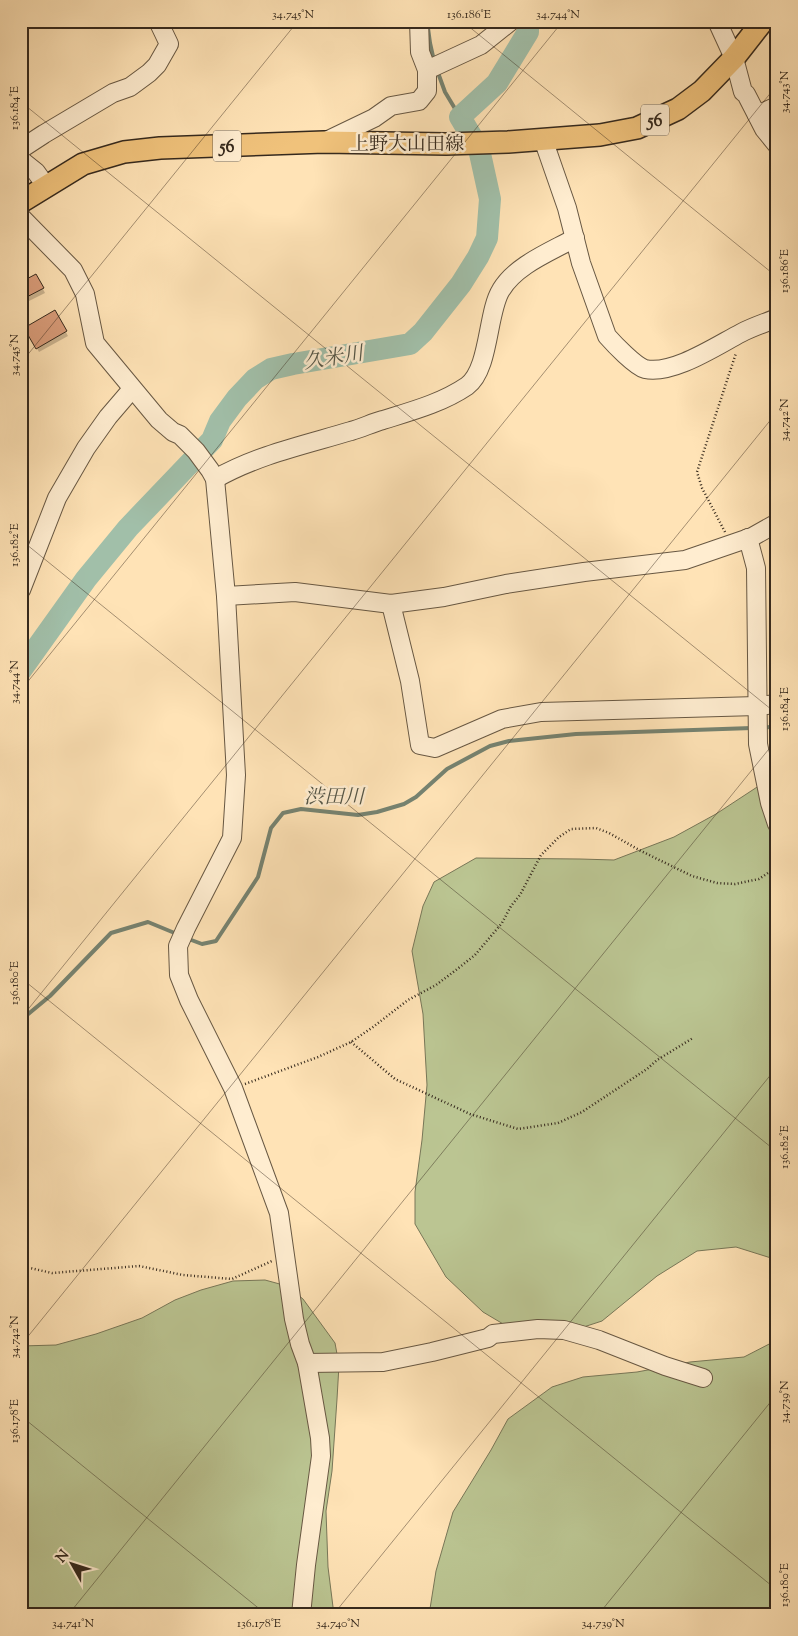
<svg xmlns="http://www.w3.org/2000/svg" width="798" height="1636" viewBox="0 0 798 1636" font-family="'Sorts Mill Goudy','Noto Serif JP',serif">
<rect width="100%" height="100%" fill="#ffe3b6"/>
<filter id="stains"><feTurbulence type="fractalNoise" baseFrequency=".004" numOctaves="4"/><feColorMatrix values="0 0 0 0 .2 0 0 0 0 .09 0 0 0 0 .02 0 0 0 .5 -.17"/></filter>
<radialGradient id="worn" r=".72"><stop offset=".6" stop-color="#630" stop-opacity="0"/><stop offset="1" stop-color="#630" stop-opacity=".3"/></radialGradient>
<!-- green -->
<g fill="#bbc592" stroke="#787758">
<polygon points="777,774 777,1263 771,1258 736,1247 697,1251 657,1276 602,1321 559,1335 520,1334 483,1312 446,1277 415,1224 415,1192 422,1140 427,1085 423,1014 412,951 423,906 434,882 476,858 580,859 614,860 674,837 716,814"/>
<polygon points="265,1280 287,1286 303,1299 335,1343 339,1365 337,1399 332,1471 326,1511 328,1567 334,1615 21,1615 21,1346 56,1345 96,1334 142,1318 175,1300 201,1290 233,1281"/>
<polygon points="777,1340 777,1615 429,1615 436,1571 453,1512 491,1450 508,1419 552,1387 583,1377 637,1372 690,1362 744,1357"/>
</g>
<!-- shadow -->
<g fill="#0003">
<polygon points="36,276 45,293 23,304 21,283"/>
<polygon points="55,312 68,336 39,352 26,328"/>
</g>
<g fill="none" stroke-linecap="round" stroke-linejoin="round">
<!-- stream -->
<g stroke="#768371" stroke-width="4">
<polyline points="427,21 430,43 434,61"/>
<polyline points="437,70 445,92 460,117"/>
<polyline points="762,728 777,726"/>
<polyline points="186,938 202,944 216,941 258,877 271,828 283,813 301,809 358,815 377,812 404,804 416,797 447,769 490,746 509,741 576,734 752,728"/>
<polyline points="21,1020 50,996 111,933 148,922 177,934"/>
</g>
<!-- river -->
<polyline stroke="#a1bfa9" stroke-width="22" points="21,670 86,579 128,528 212,440 220,421 237,398 255,379 271,369 293,364 410,344 423,332 461,284 478,257 487,238 490,199 479,149 460,117 497,83 528,32 528,21"/>
</g>
<!-- building -->
<g fill="#db9e7c" stroke="#35291d">
<polygon points="36,274 44,288 21,300 21,282"/>
<polygon points="55,310 67,331 36,349 24,328"/>
</g>
<g fill="none" stroke-linecap="round" stroke-linejoin="round">
<!-- minor casing -->
<g stroke="#685843" stroke-width="20">
<g id="minor">
<polyline points="717,21 734,58 743,92 746,94 764,129 777,145"/>
<polyline points="427,70 481,45 511,21"/>
<polyline points="757,115 777,106"/>
<path d="M543,139l24,69 14,55 26,73c7,8 28,30 38,33 28,6 71,-23 96,-36 11,-6 24,-10 36,-15"/>
<polyline points="324,142 374,118 391,106 419,101 427,91 427,70 420,52 419,21"/>
<polyline points="21,149 44,134 113,93 130,87 149,73 157,65 169,44 158,21"/>
<polyline points="21,160 36,172 46,186"/>
<polyline points="21,217 73,270 85,294 95,343 159,420 173,432 180,435 196,451 210,470 215,479 226,596 236,775 232,838 186,928 178,946 179,975 189,1000 233,1088 279,1213 294,1319 300,1344 307,1363 320,1438 321,1456 306,1565 301,1615"/>
<path d="M215,479c42,-24 89,-34 136,-48 11,-3 21,-8 32,-11 29,-9 59,-17 84,-34 23,-17 20,-74 34,-96 15,-25 49,-38 74,-52"/>
<polyline points="748,538 756,568 758,744 770,803 777,824"/>
<polyline points="21,590 57,498 86,448 108,417 132,389"/>
<polyline points="226,596 295,592 391,604 444,597 506,584 584,572 685,560 752,537 777,523"/>
<polyline points="391,604 410,681 420,745 435,748 502,719 541,712 757,706 777,704"/>
<polyline points="307,1363 383,1362 432,1352 488,1338 493,1334 538,1329 564,1330 599,1340 665,1366 703,1378"/>
</g>
</g>
<!-- major casing -->
<g stroke="#35291d" stroke-width="24">
<polyline id="major" points="21,202 83,164 124,152 160,148 324,142 446,144 508,142 600,135 637,128 678,109 702,91 734,58 763,21"/>
</g>
<!-- path -->
<g stroke="#35291d" stroke-width="2.5" stroke-dasharray="1 2.5" stroke-linecap="butt">
<polyline points="725,532 702,488 697,472 736,353"/>
<polyline points="351,1042 395,1079 470,1114 518,1129 558,1123 582,1112 647,1069 657,1060 693,1038"/>
<polyline points="245,1084 318,1057 351,1042 373,1027 408,1000 436,985 456,970 475,955 502,923 511,906 520,895 541,855 559,837 571,829 596,828 609,833 641,851 692,876 717,883 735,884 759,879 777,867"/>
<polyline points="21,1266 52,1273 139,1266 183,1275 232,1279 272,1261"/>
</g>
<!-- minor -->
<use href="#minor" stroke="#ffedd0" stroke-width="18"/>
<!-- major -->
<use href="#major" stroke="#f0c27b" stroke-width="21"/>
</g>
<!-- ticks -->
<path fill="none" stroke="#35291d" stroke-width="1" stroke-opacity="0.45" d="M462,21l315,256M21,35l12,-14M21,102l756,612M21,363l277,-342M21,540l756,612M21,690l542,-669M21,978l756,612M21,1018l756,-933M21,1345l756,-933M21,1416l246,199M68,1615l709,-876M333,1615l444,-548M598,1615l179,-221"/>
<g text-anchor="middle" stroke-width="5" stroke-linejoin="round" paint-order="stroke">
<!-- shield labels -->
<g fill="#ffedd0" stroke="#726453" stroke-width="1">
<rect x="641" y="104.5" width="28" height="31" rx="4"/>
<rect x="213" y="130.5" width="28" height="31" rx="4"/>
</g>
<g font-size="18" font-weight="bold" fill="#35291d">
<text x="655" y="126">56</text>
<text x="227" y="152">56</text>
</g>
<!-- street labels -->
<g font-size="19" fill="#35291d" stroke="#ffedd0">
<text x="407" y="150">上野大山田線</text>
</g>
<!-- water labels -->
<g font-size="20" font-style="italic" fill="#555647" stroke="#ffedd0">
<text transform="translate(333 357) rotate(-9)" y="7">久米川</text>
<text x="334" y="803">渋田川</text>
</g>
</g>
<!-- margin -->
<rect width="798" height="1636" fill="none" stroke="#ffe3b6" stroke-width="55"/>
<!-- north arrow -->
<g transform="translate(72 1564) rotate(309)" stroke="#ffedd0" stroke-width="4" paint-order="stroke">
<path d="M0-4L9 19L0 12L-9 19Z" fill="#35291d"/>
<text y="-8" font-size="14" font-weight="bold" text-anchor="middle" fill="#35291d">N</text>
</g>
<rect x="28" y="28" width="742" height="1580" fill="none" stroke="#35291d" stroke-width="2"/>
<g font-size="12" text-anchor="middle" fill="#35291d">
<text x="293" y="18">34.745°N</text>
<text x="469" y="18">136.186°E</text>
<text x="558" y="18">34.744°N</text>
<text transform="translate(784 92) rotate(-90)" y="4">34.743°N</text>
<text transform="translate(14 108) rotate(-90)" y="4">136.184°E</text>
<text transform="translate(784 271) rotate(-90)" y="4">136.186°E</text>
<text transform="translate(14 355) rotate(-90)" y="4">34.745°N</text>
<text transform="translate(784 420) rotate(-90)" y="4">34.742°N</text>
<text transform="translate(14 545) rotate(-90)" y="4">136.182°E</text>
<text transform="translate(14 682) rotate(-90)" y="4">34.744°N</text>
<text transform="translate(784 709) rotate(-90)" y="4">136.184°E</text>
<text transform="translate(14 983) rotate(-90)" y="4">136.180°E</text>
<text transform="translate(784 1147) rotate(-90)" y="4">136.182°E</text>
<text transform="translate(14 1337) rotate(-90)" y="4">34.742°N</text>
<text transform="translate(784 1402) rotate(-90)" y="4">34.739°N</text>
<text transform="translate(14 1421) rotate(-90)" y="4">136.178°E</text>
<text transform="translate(784 1585) rotate(-90)" y="4">136.180°E</text>
<text x="73" y="1627">34.741°N</text>
<text x="259" y="1627">136.178°E</text>
<text x="338" y="1627">34.740°N</text>
<text x="603" y="1627">34.739°N</text>
</g>
<rect width="100%" height="100%" filter="url(#stains)"/>
<rect width="100%" height="100%" fill="url(#worn)"/>
</svg>
